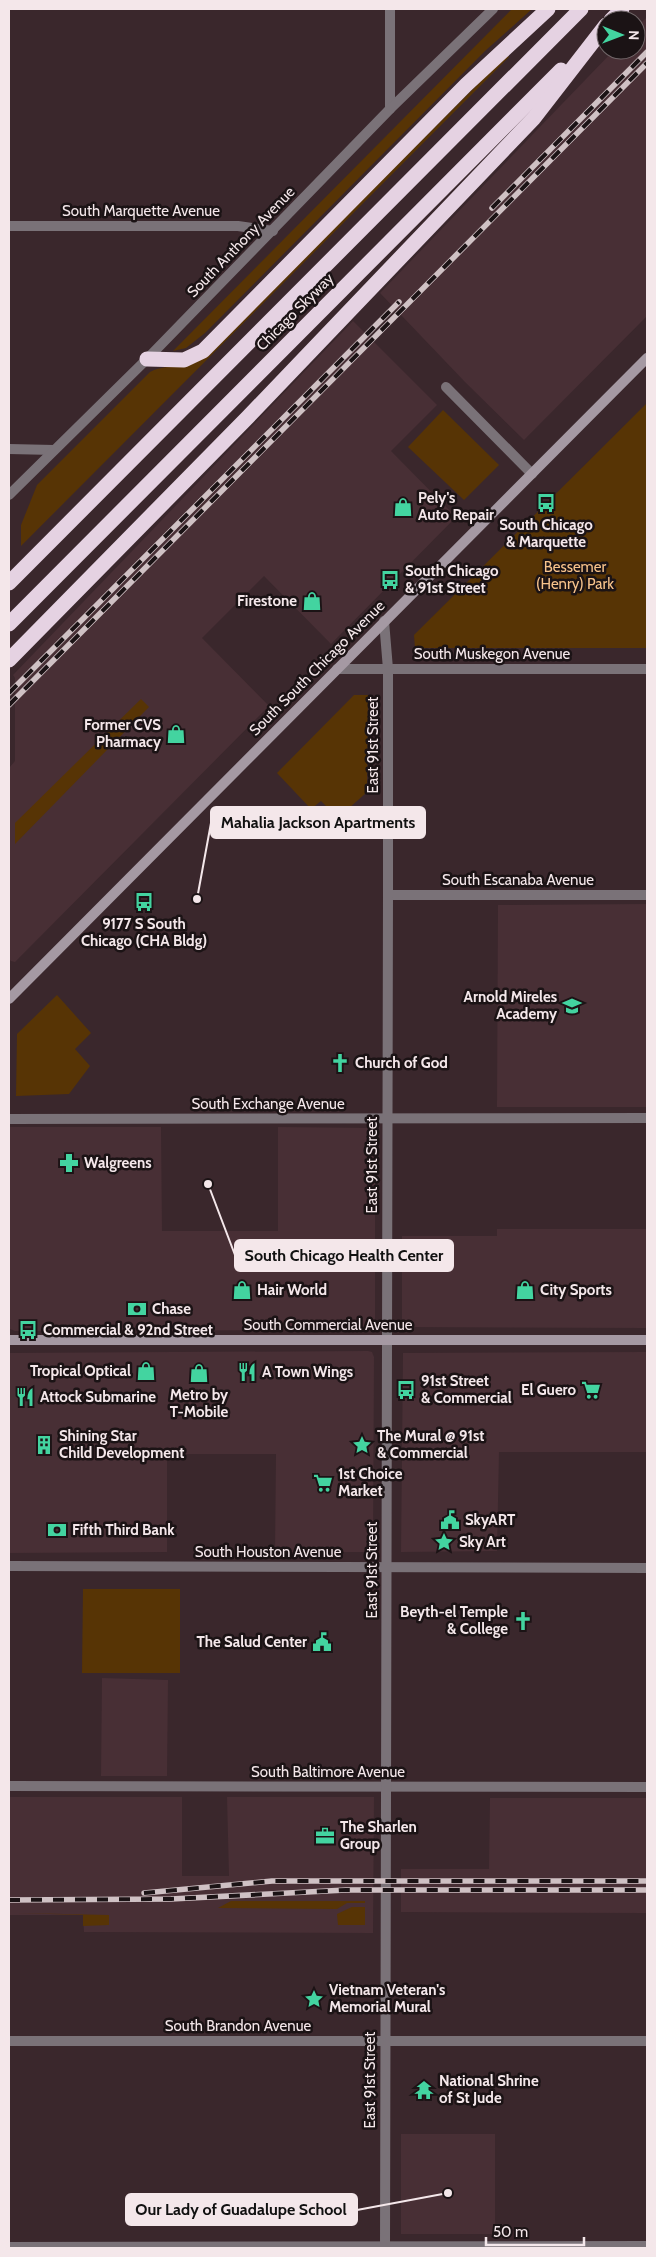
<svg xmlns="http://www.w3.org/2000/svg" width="656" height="2257" viewBox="0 0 656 2257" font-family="Cabin,sans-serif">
<rect width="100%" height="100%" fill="#3a272c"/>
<!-- built -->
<g fill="#482f35">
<polygon points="647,17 647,316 524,440 465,382 380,293 614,50 636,50 636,28"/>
<polygon points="353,321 437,405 391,451 456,517 331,644 264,576 202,638 269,706 15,962 11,961 9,959 9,768 15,761 15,678 13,675"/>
<polygon points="647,904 647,1107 497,1107 498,905"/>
<polygon points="9,1127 161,1127 162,1231 278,1231 278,1127 375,1128 375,1322 372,1327 367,1330 15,1331 10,1329"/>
<polygon points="497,1229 647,1229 647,1328 402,1327 402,1236 497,1236"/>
<polygon points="368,1351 372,1352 374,1357 373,1552 275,1552 276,1454 167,1454 167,1552 9,1553 9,1353"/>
<polygon points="647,1352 647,1452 499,1452 497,1551 401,1552 403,1353"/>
<polygon points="102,1678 168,1680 167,1776 101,1776"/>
<polygon points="9,1797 182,1797 182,1876 229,1876 227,1797 374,1797 373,1933 84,1932 83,1915 9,1915"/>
<polygon points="490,1798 647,1798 647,1913 401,1912 401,1869 489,1869"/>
<rect x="401" y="2134" width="94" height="100"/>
</g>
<!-- green -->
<g fill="#573405">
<polygon points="512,9 532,9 485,51 205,333 186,348 173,351"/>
<path d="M507,55l2,2 -488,489v-21l16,-40 113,-113c20,-10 32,0 55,-15z"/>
<polygon points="647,403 647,648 415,648 414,635"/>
<polygon points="443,410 499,465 464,500 408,447"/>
<polygon points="354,695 368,695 367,792 338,818 321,801 311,809 277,773"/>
<polygon points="141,699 149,707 15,844 15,823"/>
<polygon points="57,995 91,1033 75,1049 90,1066 69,1094 16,1096 17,1034"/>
<polygon points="83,1589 180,1589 180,1673 82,1673"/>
<polygon points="231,1901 365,1901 365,1903 347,1903 337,1909 218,1908"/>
<polygon points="352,1907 365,1907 365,1925 338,1925 337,1914"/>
<polygon points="18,1913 109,1915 109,1925 83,1926 83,1915"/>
</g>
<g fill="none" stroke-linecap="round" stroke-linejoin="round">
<!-- minor -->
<g stroke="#7a7278" stroke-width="10">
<polyline points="390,9 390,109"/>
<polyline points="9,226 238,226 273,231"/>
<polyline points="446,387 532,474"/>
<polyline points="9,449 54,450"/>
<polyline points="337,669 647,669"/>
<polyline points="388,895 647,895"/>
<polyline points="9,1119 647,1118"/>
<polyline points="9,1566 647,1568"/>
<polyline points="9,1786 647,1787"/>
<polyline points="9,2041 647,2041"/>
<polyline points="9,2247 647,2246"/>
</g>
<!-- tertiary -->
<g stroke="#7a7278" stroke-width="10">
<polyline points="9,495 147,359 390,109 493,9"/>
<polyline points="384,621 388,669 388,895 385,2248"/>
</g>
<!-- secondary -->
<g stroke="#a599a3" stroke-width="10">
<polyline points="9,999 647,358"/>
<polyline points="9,1340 647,1340"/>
</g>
<!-- motorway -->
<g stroke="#e5d2e2" stroke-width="15">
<polyline points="611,20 622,9"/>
<polyline points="147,359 184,360 203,351 466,85 548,9"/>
<polyline points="9,583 581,9"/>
<polyline points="9,624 561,70"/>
<polyline points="9,660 248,417 534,118 606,25"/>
</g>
<!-- rail casing -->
<g stroke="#cfc1c4" stroke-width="5.5">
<g id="rail">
<polyline points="492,208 647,52"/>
<polyline points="9,693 399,302"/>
<polyline points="9,705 647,63"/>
<polyline points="144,1893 272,1881 647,1881"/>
<polyline points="9,1900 171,1899 346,1890 647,1890"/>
</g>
</g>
<!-- rail -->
<use href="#rail" stroke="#1b1315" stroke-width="4" stroke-dasharray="11" stroke-linecap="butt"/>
</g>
<!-- icons -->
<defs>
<g id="bus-bare" transform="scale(1.5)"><path d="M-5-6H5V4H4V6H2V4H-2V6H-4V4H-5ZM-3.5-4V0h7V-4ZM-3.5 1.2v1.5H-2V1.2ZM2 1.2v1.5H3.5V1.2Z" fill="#43d4a0" stroke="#1b1315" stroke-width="2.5" paint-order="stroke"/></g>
<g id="shop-bare" transform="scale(1.5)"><path d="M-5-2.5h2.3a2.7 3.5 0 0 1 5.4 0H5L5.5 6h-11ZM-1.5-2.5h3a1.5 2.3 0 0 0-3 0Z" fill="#43d4a0" stroke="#1b1315" stroke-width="2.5" paint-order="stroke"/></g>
<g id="school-bare" transform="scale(1.5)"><path d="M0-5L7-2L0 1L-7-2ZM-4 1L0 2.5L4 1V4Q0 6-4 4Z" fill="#43d4a0" stroke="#1b1315" stroke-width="2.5" paint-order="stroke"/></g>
<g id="church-bare" transform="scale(1.5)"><path d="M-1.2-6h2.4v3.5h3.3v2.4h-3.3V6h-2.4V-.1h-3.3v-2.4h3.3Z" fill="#43d4a0" stroke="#1b1315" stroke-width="2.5" paint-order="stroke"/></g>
<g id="pharmacy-bare" transform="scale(1.5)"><path d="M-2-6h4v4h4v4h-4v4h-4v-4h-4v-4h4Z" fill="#43d4a0" stroke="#1b1315" stroke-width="2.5" paint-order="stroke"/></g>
<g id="bank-bare" transform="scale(1.5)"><path d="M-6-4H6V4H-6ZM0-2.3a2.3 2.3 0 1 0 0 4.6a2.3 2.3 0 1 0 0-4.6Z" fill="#43d4a0" stroke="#1b1315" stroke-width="2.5" paint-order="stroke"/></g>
<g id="restaurant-bare" transform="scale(1.5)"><path d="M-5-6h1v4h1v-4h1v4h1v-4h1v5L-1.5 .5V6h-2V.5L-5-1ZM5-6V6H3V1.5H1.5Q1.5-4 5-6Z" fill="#43d4a0" stroke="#1b1315" stroke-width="2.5" paint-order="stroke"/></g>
<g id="supermarket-bare" transform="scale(1.5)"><path d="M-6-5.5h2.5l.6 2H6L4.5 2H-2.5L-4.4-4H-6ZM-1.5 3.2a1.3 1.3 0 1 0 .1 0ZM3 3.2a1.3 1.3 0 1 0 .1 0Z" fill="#43d4a0" stroke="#1b1315" stroke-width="2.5" paint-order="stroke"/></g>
<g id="building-bare" transform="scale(1.5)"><path d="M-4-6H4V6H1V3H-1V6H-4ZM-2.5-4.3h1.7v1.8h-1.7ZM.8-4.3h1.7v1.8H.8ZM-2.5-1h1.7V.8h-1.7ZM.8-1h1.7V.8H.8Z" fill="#43d4a0" stroke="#1b1315" stroke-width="2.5" paint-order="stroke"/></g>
<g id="sight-bare" transform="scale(1.5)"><path d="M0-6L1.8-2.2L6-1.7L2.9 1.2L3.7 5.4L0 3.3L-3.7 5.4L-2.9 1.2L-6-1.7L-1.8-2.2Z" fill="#43d4a0" stroke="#1b1315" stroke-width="2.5" paint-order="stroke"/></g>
<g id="civic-bare" transform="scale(1.5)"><path d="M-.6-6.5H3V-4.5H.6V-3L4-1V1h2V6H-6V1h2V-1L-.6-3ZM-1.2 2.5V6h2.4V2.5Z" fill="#43d4a0" stroke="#1b1315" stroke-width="2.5" paint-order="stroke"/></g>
<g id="office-bare" transform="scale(1.5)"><path d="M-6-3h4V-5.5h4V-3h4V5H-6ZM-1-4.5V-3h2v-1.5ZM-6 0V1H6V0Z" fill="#43d4a0" stroke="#1b1315" stroke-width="2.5" paint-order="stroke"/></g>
<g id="temple-bare" transform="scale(1.5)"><path d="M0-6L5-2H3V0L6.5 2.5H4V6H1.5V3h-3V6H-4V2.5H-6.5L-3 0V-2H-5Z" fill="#43d4a0" stroke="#1b1315" stroke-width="2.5" paint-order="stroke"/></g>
</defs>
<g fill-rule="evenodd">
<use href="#bus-bare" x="546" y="503"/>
<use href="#shop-bare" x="403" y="507"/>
<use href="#bus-bare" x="390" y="580"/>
<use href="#shop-bare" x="312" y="601"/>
<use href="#shop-bare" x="176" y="734"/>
<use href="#bus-bare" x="144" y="902"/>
<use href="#school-bare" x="572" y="1006"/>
<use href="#church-bare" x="340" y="1063"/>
<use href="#pharmacy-bare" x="69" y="1163"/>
<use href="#shop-bare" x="242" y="1290"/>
<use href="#shop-bare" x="525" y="1290"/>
<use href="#bank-bare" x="137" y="1309"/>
<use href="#bus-bare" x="28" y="1330"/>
<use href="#shop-bare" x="146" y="1371"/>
<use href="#restaurant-bare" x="247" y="1372"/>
<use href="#shop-bare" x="199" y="1373"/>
<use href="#bus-bare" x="406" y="1390"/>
<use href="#supermarket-bare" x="591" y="1390"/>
<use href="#restaurant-bare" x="25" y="1397"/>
<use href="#building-bare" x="44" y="1445"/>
<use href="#sight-bare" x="362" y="1445"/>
<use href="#supermarket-bare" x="323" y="1483"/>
<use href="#civic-bare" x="450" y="1520"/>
<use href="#bank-bare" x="57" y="1530"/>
<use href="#sight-bare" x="444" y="1542"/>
<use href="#church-bare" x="523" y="1621"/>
<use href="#civic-bare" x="322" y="1642"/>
<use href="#office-bare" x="325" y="1836"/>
<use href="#sight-bare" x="314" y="1999"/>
<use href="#temple-bare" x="424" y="2090"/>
</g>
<g text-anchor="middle" stroke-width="5" stroke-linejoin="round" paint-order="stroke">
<!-- street labels -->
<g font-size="15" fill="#f4e7ea" stroke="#1b1315">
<text x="141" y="216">South Marquette Avenue</text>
<text transform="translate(241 242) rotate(-46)" y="5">South Anthony Avenue</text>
<text transform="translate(295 312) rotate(-45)" y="5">Chicago Skyway</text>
<text x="492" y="659">South Muskegon Avenue</text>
<text transform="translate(317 668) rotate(-45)" y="5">South South Chicago Avenue</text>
<text transform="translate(373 745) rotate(-90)" y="5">East 91st Street</text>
<text x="518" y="885">South Escanaba Avenue</text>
<text x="268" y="1109">South Exchange Avenue</text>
<text transform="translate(372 1165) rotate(-90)" y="5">East 91st Street</text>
<text x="328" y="1330">South Commercial Avenue</text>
<text x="268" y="1557">South Houston Avenue</text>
<text transform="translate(372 1570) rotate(-90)" y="5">East 91st Street</text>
<text x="328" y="1777">South Baltimore Avenue</text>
<text x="238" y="2031">South Brandon Avenue</text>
<text transform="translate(370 2080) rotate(-90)" y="5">East 91st Street</text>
</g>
<!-- poi labels -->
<g font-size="15" font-weight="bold" fill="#f4e7ea" stroke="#1b1315" text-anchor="start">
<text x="418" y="503">Pely's<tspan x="418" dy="17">Auto Repair</tspan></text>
<text x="546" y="530" text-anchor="middle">South Chicago<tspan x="546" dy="17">&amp; Marquette</tspan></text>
<text x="405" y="576">South Chicago<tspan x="405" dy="17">&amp; 91st Street</tspan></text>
<text x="297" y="606" text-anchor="end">Firestone</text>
<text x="161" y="730" text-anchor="end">Former CVS<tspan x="161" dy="17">Pharmacy</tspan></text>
<text x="144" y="929" text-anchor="middle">9177 S South<tspan x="144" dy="17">Chicago (CHA Bldg)</tspan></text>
<text x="557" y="1002" text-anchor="end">Arnold Mireles<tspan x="557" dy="17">Academy</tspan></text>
<text x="355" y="1068">Church of God</text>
<text x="84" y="1168">Walgreens</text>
<text x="257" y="1295">Hair World</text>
<text x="540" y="1295">City Sports</text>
<text x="152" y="1314">Chase</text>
<text x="43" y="1335">Commercial &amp; 92nd Street</text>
<text x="131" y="1376" text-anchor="end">Tropical Optical</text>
<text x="262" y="1377">A Town Wings</text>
<text x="421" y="1386">91st Street<tspan x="421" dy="17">&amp; Commercial</tspan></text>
<text x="576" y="1395" text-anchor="end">El Guero</text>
<text x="199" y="1400" text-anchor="middle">Metro by<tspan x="199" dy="17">T-Mobile</tspan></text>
<text x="40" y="1402">Attock Submarine</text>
<text x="59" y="1441">Shining Star<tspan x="59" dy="17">Child Development</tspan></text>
<text x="377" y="1441">The Mural @ 91st<tspan x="377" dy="17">&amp; Commercial</tspan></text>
<text x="338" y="1479">1st Choice<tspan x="338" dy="17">Market</tspan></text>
<text x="465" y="1525">SkyART</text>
<text x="72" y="1535">Fifth Third Bank</text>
<text x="459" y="1547">Sky Art</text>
<text x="508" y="1617" text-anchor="end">Beyth-el Temple<tspan x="508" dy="17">&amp; College</tspan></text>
<text x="307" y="1647" text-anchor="end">The Salud Center</text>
<text x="340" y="1832">The Sharlen<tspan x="340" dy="17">Group</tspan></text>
<text x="329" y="1995">Vietnam Veteran's<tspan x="329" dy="17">Memorial Mural</tspan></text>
<text x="439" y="2086">National Shrine<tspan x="439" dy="17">of St Jude</tspan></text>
</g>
<!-- park labels -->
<g font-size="15" fill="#f8c38b" stroke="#1b1315">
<text x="575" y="572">Bessemer<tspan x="575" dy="17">(Henry) Park</tspan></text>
</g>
</g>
<!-- callouts -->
<path fill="none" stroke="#f4e7ea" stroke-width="2" d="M197 899L211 823M208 1184L235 1255M448 2193L357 2210"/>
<g fill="#f4e7ea" stroke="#1b1315" stroke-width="2">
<circle cx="197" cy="899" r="5"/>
<circle cx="208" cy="1184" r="5"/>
<circle cx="448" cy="2193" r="5"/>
</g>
<g fill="#f4e7ea" stroke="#f4e7ea" stroke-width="2">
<rect x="211" y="807" width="214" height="31" rx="5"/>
<rect x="235" y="1240" width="218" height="31" rx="5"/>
<rect x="126" y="2194" width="231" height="31" rx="5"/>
</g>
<g font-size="16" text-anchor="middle" font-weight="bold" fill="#111">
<text x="318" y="828">Mahalia Jackson Apartments</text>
<text x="344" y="1261">South Chicago Health Center</text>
<text x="241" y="2215">Our Lady of Guadalupe School</text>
</g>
<!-- border -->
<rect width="656" height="2257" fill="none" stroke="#f4e7ea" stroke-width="20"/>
<!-- north arrow -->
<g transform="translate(621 35) rotate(91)"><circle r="24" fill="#1b1315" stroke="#72686a"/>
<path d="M0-4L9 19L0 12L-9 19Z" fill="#43d4a0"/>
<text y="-8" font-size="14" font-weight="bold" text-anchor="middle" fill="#f4e7ea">N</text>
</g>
<!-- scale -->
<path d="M486 2237v8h98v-8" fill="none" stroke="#f4e7ea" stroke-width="2.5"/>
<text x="493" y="2237" font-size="15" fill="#f4e7ea" stroke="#1b1315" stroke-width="4" paint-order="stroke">50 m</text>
</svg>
